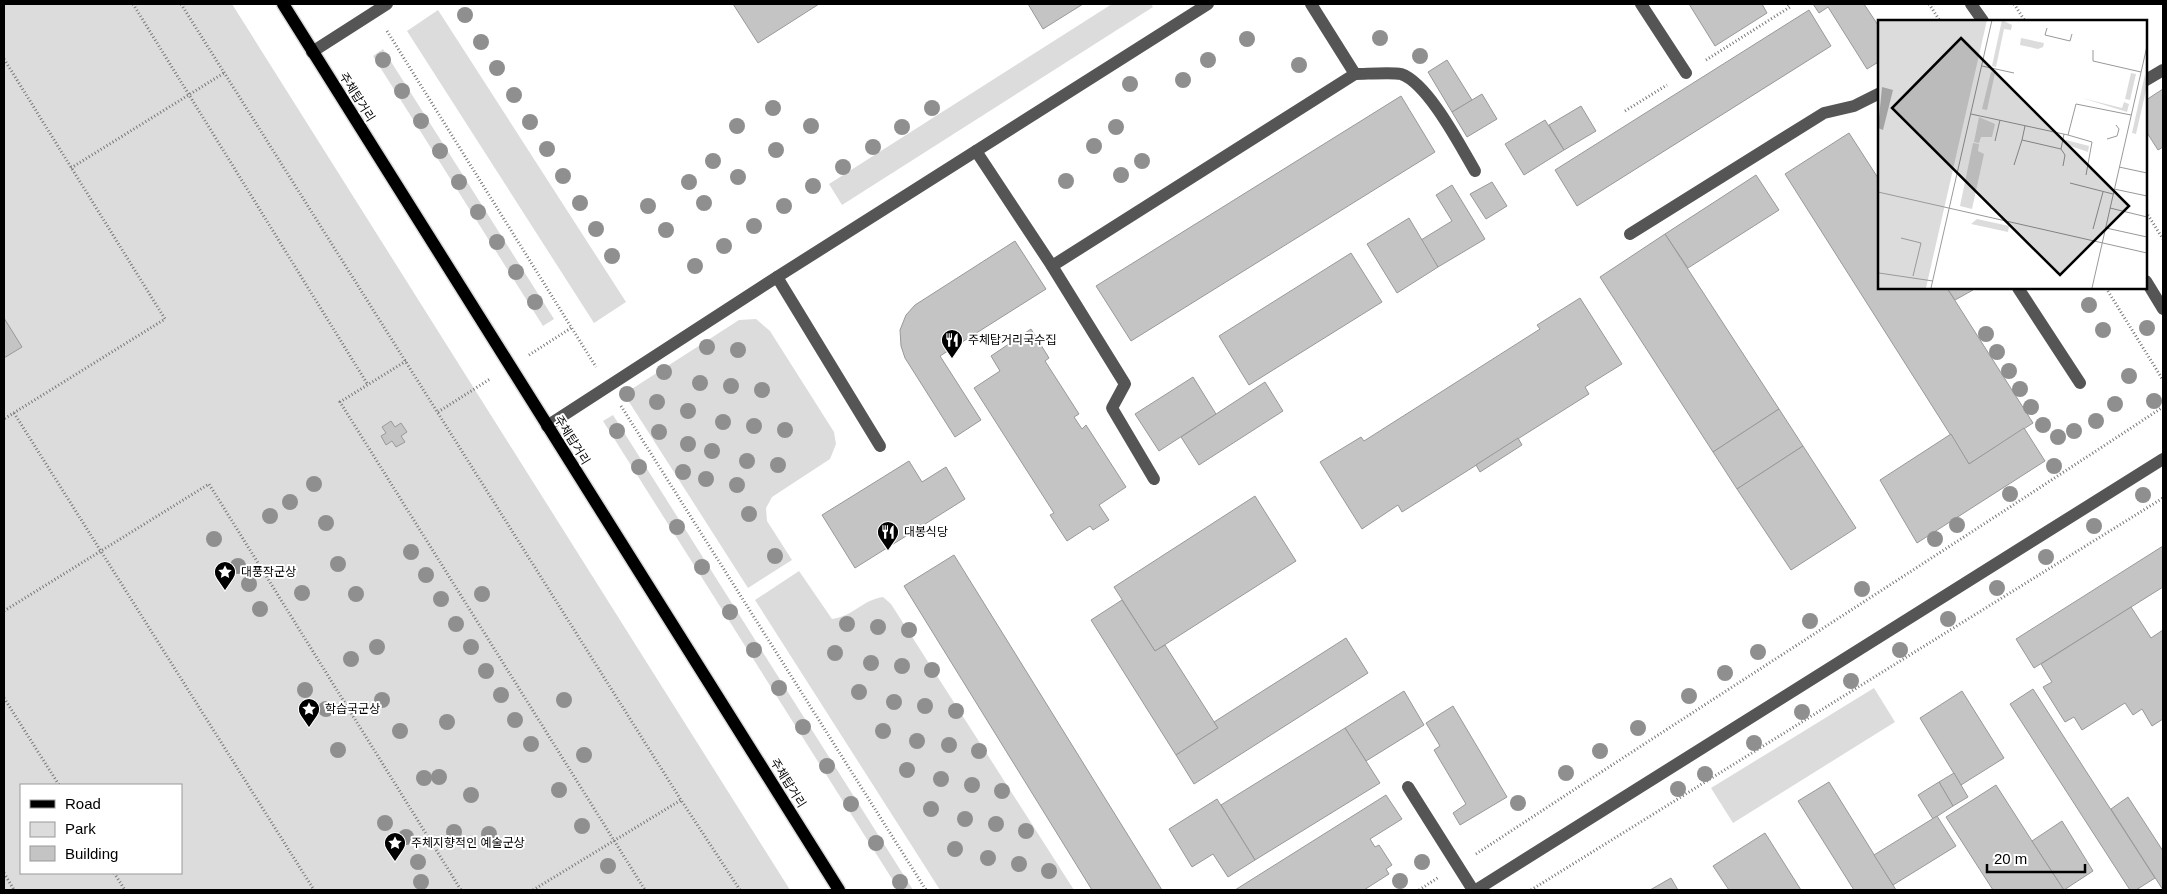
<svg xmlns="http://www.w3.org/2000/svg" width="2167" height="894" viewBox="0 0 2167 894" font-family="Helvetica,'Noto Sans KR',sans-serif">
<rect width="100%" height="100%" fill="#fff"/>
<!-- green -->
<g fill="#dcdcdc" fill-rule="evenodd">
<path d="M4,4h228l558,886h-786zM21,785h160v88h-160z"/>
<polygon points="1112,4 1151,4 1153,7 842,205 829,184"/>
<polygon points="438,10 626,302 594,323 407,31"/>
<polygon points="383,49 554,319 543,326 373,56"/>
<polygon points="756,319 770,331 834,432 836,444 830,459 772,497 766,508 767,521 792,560 748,588 624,394 739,320"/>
<polygon points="613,415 913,890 899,890 603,421"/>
<path d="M799,571l33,48c22,-3 30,-19 51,-22l8,7 183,286h-134l-185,-290z"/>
<polygon points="1874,688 1895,722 1733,823 1711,788"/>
</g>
<!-- building -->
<g fill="#c4c4c4" stroke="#999">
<polygon points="733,4 819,4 758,43"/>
<polygon points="1028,4 1083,4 1043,29"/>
<polygon points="1689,4 1762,4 1767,13 1715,46"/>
<polygon points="1813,4 1864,4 1880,28 1880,61 1867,69 1828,7 1819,13"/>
<polygon points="1809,10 1831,46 1577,206 1555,170"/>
<polygon points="1447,60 1472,100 1452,112 1428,72"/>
<polygon points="2163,89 2163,147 2158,150 2146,131 2146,100"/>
<polygon points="1482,94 1497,119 1467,137 1452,112"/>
<polygon points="1401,96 1435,152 1131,341 1096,286"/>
<polygon points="1581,106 1596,131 1564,150 1549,125"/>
<polygon points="1545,120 1564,150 1524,175 1505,144"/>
<polygon points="1849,133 1880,181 1880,288 1947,288 2033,423 1969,464 1785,174"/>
<polygon points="1756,175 1779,210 1688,268 1665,234"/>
<polygon points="1492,182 1507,206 1486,219 1470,194"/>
<polygon points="1452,185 1485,239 1438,267 1421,240 1452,221 1436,195"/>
<polygon points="1409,218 1438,267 1397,293 1367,244"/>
<polygon points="1665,234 1779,409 1713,452 1600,277"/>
<polygon points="1015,241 1046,289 940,356 981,420 955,437 905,358 901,346 900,330 906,315 915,305"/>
<polygon points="1351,253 1382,302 1249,385 1219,336"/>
<polygon points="1947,288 1972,288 1973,290 1955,300"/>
<polygon points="1580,298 1622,364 1585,387 1589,394 1402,512 1398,505 1362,529 1320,462 1361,437 1364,441 1540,329 1537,325"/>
<polygon points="4,318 22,347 4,358"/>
<polygon points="1031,329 1049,358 1045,361 1079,414 1074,417 1082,429 1086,425 1126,487 1099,505 1109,520 1093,530 1090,526 1067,541 1050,515 1054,513 974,388 1000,371 991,356"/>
<polygon points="1193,377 1216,414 1159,451 1135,414"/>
<polygon points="1265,382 1283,411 1199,465 1181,437"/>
<polygon points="1779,409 1803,446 1737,489 1713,452"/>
<polygon points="391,421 395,427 401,423 407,432 401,436 405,442 396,447 392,441 386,445 381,436 386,433 382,427"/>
<polygon points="2024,428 2045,461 1917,543 1880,480 1951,434 1969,464"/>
<polygon points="1518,438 1522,445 1480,472 1476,465"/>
<polygon points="1803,446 1856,528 1791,570 1737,489"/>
<polygon points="909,461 922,482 946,467 965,499 855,568 822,515"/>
<polygon points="1255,496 1296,561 1155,651 1114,587"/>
<polygon points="2163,546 2163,587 2034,668 2016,639"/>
<polygon points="954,555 1162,890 1092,890 904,586"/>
<polygon points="1122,600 1155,651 1165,645 1218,728 1176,755 1091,620"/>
<polygon points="2131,607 2151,638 2163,630 2163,719 2152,726 2142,709 2133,715 2125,703 2082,730 2074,717 2065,722 2043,687 2052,682 2041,664"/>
<polygon points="1346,638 1368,673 1194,784 1176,755 1218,728 1214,722"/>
<polygon points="2033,689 2155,878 2136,890 2130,890 2010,704"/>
<polygon points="1404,691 1424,725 1366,761 1345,728"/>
<polygon points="1962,691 2004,758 1961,785 1920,718"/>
<polygon points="1453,706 1507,797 1460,825 1453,813 1466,804 1434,750 1440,746 1426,723"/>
<polygon points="1345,728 1380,783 1255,860 1221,805"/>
<polygon points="1954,773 1968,797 1953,806 1939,782"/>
<polygon points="1829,782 1893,885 1896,890 1854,890 1798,801"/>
<polygon points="1939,782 1953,806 1933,819 1918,795"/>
<polygon points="1996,785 2032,841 2064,890 1993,890 1946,817"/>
<polygon points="1386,795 1402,819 1370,839 1375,847 1379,845 1392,865 1386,869 1389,874 1364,890 1235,890"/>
<polygon points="2128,797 2163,851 2163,890 2111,809"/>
<polygon points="1217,799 1255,860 1228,877 1213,854 1192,867 1169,829"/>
<polygon points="1937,816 1956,846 1893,885 1874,855"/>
<polygon points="2062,821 2093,871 2064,890 2032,841"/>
<polygon points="1765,833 1801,890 1729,890 1713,866"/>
<polygon points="1671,878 1678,890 1650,890"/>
</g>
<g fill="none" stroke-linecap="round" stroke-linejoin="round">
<!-- major casing -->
<g stroke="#dbdbdb" stroke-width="15">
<polyline id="major" points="283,4 839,890"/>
</g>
<!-- path -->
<g stroke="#777" stroke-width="3" stroke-dasharray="1 2.5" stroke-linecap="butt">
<polyline points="133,4 368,385"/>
<polyline points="181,4 681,800 740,890"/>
<polyline points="1929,4 1940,21"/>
<polyline points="2014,4 2025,21"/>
<polyline points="387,31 596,367"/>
<polyline points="4,59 165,319 4,419"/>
<polyline points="1706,60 1790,7 1788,4"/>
<polyline points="1625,111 1667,85"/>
<polyline points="71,168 224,73"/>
<polyline points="2146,212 2163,239"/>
<polyline points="2106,288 2163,380"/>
<polyline points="529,355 571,328"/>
<polyline points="406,361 340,402 645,890"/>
<polyline points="621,406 926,890"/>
<polyline points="438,412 490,379"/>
<polyline points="14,413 314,890"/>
<polyline points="4,611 209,484 461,890"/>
<polyline points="4,698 59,785"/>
<path d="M1476,854c228,-150 459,-297 687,-447"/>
<polyline points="4,873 14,890"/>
<polyline points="114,873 125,890"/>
<polyline points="533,890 681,800"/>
<polyline points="1419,890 1439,877"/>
<polyline points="1531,890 2163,498"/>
</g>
<!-- minor -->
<g stroke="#555" stroke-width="12">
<polyline points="1641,4 1686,73"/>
<polyline points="1971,4 1983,21"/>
<polyline points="312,52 387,4"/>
<path d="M1355,74c11,0 37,-2 46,0 27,9 60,73 74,97"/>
<polyline points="2146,80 2163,70"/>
<polyline points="976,151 1052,266 1355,74 1311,4"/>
<polyline points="1630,234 1824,113 1854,106 1880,93"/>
<polyline points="1052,266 1125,384 1112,408 1154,479"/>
<polyline points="777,277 880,446"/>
<polyline points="2146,281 2163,309"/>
<polyline points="2018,288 2080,383"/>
<polyline points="547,426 777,277 1208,4"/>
<polyline points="1408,787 1473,890"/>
<polyline points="1476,890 2163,459"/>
</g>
<!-- major -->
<use href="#major" stroke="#000" stroke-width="12"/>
</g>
<!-- trees -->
<g fill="#8f8f8f">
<circle cx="465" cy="15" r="8"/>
<circle cx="1380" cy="38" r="8"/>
<circle cx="1247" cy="39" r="8"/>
<circle cx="481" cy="42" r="8"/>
<circle cx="1420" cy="56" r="8"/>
<circle cx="383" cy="60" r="8"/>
<circle cx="1208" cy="60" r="8"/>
<circle cx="1299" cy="65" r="8"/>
<circle cx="497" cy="68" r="8"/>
<circle cx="1183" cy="80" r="8"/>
<circle cx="1130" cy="84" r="8"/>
<circle cx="402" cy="91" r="8"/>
<circle cx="514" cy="95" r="8"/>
<circle cx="773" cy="108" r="8"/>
<circle cx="932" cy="108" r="8"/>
<circle cx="421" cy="121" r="8"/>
<circle cx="530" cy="122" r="8"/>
<circle cx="737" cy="126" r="8"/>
<circle cx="811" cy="126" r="8"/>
<circle cx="902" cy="127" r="8"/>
<circle cx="1116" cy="127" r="8"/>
<circle cx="1094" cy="146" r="8"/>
<circle cx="873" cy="147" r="8"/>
<circle cx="547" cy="149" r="8"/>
<circle cx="776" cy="150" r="8"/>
<circle cx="440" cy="151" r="8"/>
<circle cx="713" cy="161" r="8"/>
<circle cx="1142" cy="161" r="8"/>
<circle cx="843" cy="167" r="8"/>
<circle cx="1121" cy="175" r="8"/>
<circle cx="563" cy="176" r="8"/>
<circle cx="738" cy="177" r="8"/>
<circle cx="1066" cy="181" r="8"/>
<circle cx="459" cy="182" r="8"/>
<circle cx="689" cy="182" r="8"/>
<circle cx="813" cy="186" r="8"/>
<circle cx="580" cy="203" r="8"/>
<circle cx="704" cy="203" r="8"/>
<circle cx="648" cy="206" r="8"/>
<circle cx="784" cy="206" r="8"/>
<circle cx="478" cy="212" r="8"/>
<circle cx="754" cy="226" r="8"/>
<circle cx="596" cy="229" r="8"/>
<circle cx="666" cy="230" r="8"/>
<circle cx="497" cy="242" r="8"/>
<circle cx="724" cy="246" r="8"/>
<circle cx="612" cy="256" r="8"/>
<circle cx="695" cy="266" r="8"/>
<circle cx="516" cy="272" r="8"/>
<circle cx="535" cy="302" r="8"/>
<circle cx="2089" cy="305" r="8"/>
<circle cx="2147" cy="328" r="8"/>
<circle cx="2103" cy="330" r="8"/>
<circle cx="1986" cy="334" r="8"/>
<circle cx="707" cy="347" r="8"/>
<circle cx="738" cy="350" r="8"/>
<circle cx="1997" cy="352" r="8"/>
<circle cx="2009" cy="371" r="8"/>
<circle cx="664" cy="372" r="8"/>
<circle cx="2129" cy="376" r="8"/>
<circle cx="700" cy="383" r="8"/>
<circle cx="731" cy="386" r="8"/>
<circle cx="2020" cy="389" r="8"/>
<circle cx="762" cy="390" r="8"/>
<circle cx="627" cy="394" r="8"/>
<circle cx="2154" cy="401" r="8"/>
<circle cx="657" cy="402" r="8"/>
<circle cx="2115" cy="404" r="8"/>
<circle cx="2031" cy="407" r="8"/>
<circle cx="688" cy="411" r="8"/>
<circle cx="2096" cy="421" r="8"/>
<circle cx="723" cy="422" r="8"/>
<circle cx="2043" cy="425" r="8"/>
<circle cx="754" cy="426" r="8"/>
<circle cx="785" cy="430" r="8"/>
<circle cx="617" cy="431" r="8"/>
<circle cx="2074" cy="431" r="8"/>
<circle cx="659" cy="432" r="8"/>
<circle cx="2058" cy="437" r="8"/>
<circle cx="688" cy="444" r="8"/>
<circle cx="712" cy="451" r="8"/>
<circle cx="747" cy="461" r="8"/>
<circle cx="778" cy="465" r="8"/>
<circle cx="2054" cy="466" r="8"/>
<circle cx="639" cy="467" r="8"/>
<circle cx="683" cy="472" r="8"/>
<circle cx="706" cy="479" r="8"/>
<circle cx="314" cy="484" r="8"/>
<circle cx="737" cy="485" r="8"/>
<circle cx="2010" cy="494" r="8"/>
<circle cx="2143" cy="495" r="8"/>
<circle cx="290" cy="502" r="8"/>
<circle cx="749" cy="514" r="8"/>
<circle cx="270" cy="516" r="8"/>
<circle cx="326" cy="523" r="8"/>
<circle cx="1957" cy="525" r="8"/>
<circle cx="2094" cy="526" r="8"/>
<circle cx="677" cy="527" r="8"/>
<circle cx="214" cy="539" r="8"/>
<circle cx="1935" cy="539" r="8"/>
<circle cx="411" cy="552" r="8"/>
<circle cx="775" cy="556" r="8"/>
<circle cx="2046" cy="557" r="8"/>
<circle cx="338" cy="564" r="8"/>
<circle cx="238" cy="566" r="8"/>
<circle cx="702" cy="567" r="8"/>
<circle cx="426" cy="575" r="8"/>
<circle cx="249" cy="584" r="8"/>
<circle cx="1997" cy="588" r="8"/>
<circle cx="1862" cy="589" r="8"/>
<circle cx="302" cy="593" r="8"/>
<circle cx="356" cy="594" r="8"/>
<circle cx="482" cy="594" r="8"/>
<circle cx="441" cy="599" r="8"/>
<circle cx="260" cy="609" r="8"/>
<circle cx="730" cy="612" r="8"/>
<circle cx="1948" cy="619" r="8"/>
<circle cx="1810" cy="621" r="8"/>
<circle cx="456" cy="624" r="8"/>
<circle cx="847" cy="624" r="8"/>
<circle cx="878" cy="627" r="8"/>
<circle cx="909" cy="630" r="8"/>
<circle cx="377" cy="647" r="8"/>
<circle cx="471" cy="647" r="8"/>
<circle cx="754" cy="650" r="8"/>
<circle cx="1900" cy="650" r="8"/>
<circle cx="1758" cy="652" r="8"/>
<circle cx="835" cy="653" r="8"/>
<circle cx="351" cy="659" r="8"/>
<circle cx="871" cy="663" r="8"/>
<circle cx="902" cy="666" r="8"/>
<circle cx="932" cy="670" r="8"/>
<circle cx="486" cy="671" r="8"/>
<circle cx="1725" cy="673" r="8"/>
<circle cx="1851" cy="681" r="8"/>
<circle cx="779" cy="688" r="8"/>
<circle cx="305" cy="690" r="8"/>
<circle cx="859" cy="692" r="8"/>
<circle cx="501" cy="695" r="8"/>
<circle cx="1689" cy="696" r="8"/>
<circle cx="382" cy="700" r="8"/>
<circle cx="564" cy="700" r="8"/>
<circle cx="894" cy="702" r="8"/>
<circle cx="925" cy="706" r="8"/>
<circle cx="326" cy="709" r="8"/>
<circle cx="956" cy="711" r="8"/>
<circle cx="1802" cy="712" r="8"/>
<circle cx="515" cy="720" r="8"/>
<circle cx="447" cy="722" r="8"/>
<circle cx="803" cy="727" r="8"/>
<circle cx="1638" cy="728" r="8"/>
<circle cx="400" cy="731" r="8"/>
<circle cx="883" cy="731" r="8"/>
<circle cx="917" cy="741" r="8"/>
<circle cx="1754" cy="743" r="8"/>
<circle cx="531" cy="744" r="8"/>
<circle cx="949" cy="745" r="8"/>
<circle cx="338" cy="750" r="8"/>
<circle cx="979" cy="751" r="8"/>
<circle cx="1600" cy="751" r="8"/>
<circle cx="584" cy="755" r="8"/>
<circle cx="827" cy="766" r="8"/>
<circle cx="907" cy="770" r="8"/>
<circle cx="1566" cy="773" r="8"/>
<circle cx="1705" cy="774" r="8"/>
<circle cx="439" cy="777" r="8"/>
<circle cx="424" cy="778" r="8"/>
<circle cx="941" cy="779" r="8"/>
<circle cx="972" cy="785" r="8"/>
<circle cx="1678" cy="789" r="8"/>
<circle cx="559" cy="790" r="8"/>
<circle cx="1002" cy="791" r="8"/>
<circle cx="471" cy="795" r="8"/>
<circle cx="1518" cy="803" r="8"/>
<circle cx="851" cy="804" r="8"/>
<circle cx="931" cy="809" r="8"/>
<circle cx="965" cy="819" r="8"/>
<circle cx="385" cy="823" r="8"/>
<circle cx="996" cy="824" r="8"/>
<circle cx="582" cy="826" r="8"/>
<circle cx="1026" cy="831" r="8"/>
<circle cx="454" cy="832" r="8"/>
<circle cx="489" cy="834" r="8"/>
<circle cx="406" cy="837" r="8"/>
<circle cx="876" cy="843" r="8"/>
<circle cx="955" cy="849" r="8"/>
<circle cx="988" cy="858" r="8"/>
<circle cx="418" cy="862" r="8"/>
<circle cx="1422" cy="862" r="8"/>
<circle cx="1019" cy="864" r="8"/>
<circle cx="608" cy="866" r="8"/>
<circle cx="1049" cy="871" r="8"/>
<circle cx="1400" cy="881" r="8"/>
<circle cx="421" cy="882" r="8"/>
<circle cx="900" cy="882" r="8"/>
</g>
<!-- icons -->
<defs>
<g id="restaurant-pin" transform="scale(1.125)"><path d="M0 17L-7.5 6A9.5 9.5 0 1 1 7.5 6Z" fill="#000" stroke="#fff"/><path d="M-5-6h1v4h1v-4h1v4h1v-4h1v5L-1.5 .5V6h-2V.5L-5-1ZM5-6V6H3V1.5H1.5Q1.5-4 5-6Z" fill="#fff"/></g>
<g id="sight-pin" transform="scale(1.125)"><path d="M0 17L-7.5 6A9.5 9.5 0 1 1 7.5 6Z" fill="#000" stroke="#fff"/><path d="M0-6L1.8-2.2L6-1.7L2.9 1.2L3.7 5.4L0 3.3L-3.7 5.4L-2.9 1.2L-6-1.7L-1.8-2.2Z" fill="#fff"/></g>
</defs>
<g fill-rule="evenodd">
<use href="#restaurant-pin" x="952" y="340"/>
<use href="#restaurant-pin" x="888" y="532"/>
<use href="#sight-pin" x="225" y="572"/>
<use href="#sight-pin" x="309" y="709"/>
<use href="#sight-pin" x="395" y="843"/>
</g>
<g text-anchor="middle" stroke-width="4" stroke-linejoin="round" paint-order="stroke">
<!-- street labels -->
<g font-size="12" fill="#000" stroke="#fff">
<text transform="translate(357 97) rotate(58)" y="4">주체탑거리</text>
<text transform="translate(572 440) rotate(58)" y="4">주체탑거리</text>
<text transform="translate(788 783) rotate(58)" y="4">주체탑거리</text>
</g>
<!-- poi labels -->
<g font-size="12" fill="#000" stroke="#fff" text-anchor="start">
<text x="968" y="344">주체탑거리국수집</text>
<text x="904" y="536">대봉식당</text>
<text x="241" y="576">대풍작군상</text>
<text x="325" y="713">학습국군상</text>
<text x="411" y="847">주체지향적인 예술군상</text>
</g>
</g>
<!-- overview -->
<g transform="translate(1878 20)">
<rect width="269" height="269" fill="#fff"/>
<path d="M0,0h109l-61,268h-48zM124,0l10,5 -1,5 -7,-1 -8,38 -4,-1zM143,18l23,5 -1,4 -5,2 -18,-4zM113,52l4,1 -8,37 -5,-1zM253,53l5,1 -6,26 -5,-1zM267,54l2,12 -11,48 -4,-1zM204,78l40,10 2,-6 5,2 -2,8zM101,97l16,7 -3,13h-11l-2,6 -5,-1zM188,120l23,6 -1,6 -23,-8zM95,123l6,1 -1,7 6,3 -12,55 -12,-3zM99,199l32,7 -1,6 -37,-8z" fill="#dcdcdc"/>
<path d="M4,67l11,3 -10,40 -5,-2z" fill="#a3a3a3"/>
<path fill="none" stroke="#999" stroke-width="1" d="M169,8l-2,7 25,6 2,-7M215,30v11l48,11M104,46l32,7M93,94l97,21 8,-31 55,11M147,106l-3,14 39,9 3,-15M190,115l24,7 -6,33M229,119l10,-3 2,-7 -3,-4M117,121l5,-21M183,129l4,6 -2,11M136,145l8,-25M241,147l28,6M192,163l43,11M236,169l33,7M0,172l269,61M232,188l37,9M228,208l41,9M215,209l10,-37M23,218l20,5 -8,33M1,253l54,8M53,268l61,-268M214,268l55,-242"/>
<path fill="#000" fill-opacity="0.15" stroke="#000" stroke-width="2.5" d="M83,18l168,168 -69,69 -168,-167z"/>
<rect width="269" height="269" fill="none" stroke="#000" stroke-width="2.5"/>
</g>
<!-- border -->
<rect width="2167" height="894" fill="none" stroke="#000000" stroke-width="10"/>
<!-- legend -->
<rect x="20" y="784" width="162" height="90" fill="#ffffff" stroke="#999999"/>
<rect x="30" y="800" width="25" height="8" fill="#000000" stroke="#999999"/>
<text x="65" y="809" font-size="15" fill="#000000">Road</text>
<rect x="30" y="822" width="25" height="15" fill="#dcdcdc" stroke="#999999"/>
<text x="65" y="834" font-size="15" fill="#000000">Park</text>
<rect x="30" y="846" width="25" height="15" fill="#c4c4c4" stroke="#999999"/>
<text x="65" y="859" font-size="15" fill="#000000">Building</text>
<!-- scale -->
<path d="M1987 864v8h98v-8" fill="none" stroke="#000000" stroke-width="2.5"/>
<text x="1994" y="864" font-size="15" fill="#000000" stroke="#ffffff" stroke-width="4" paint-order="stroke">20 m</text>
</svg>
